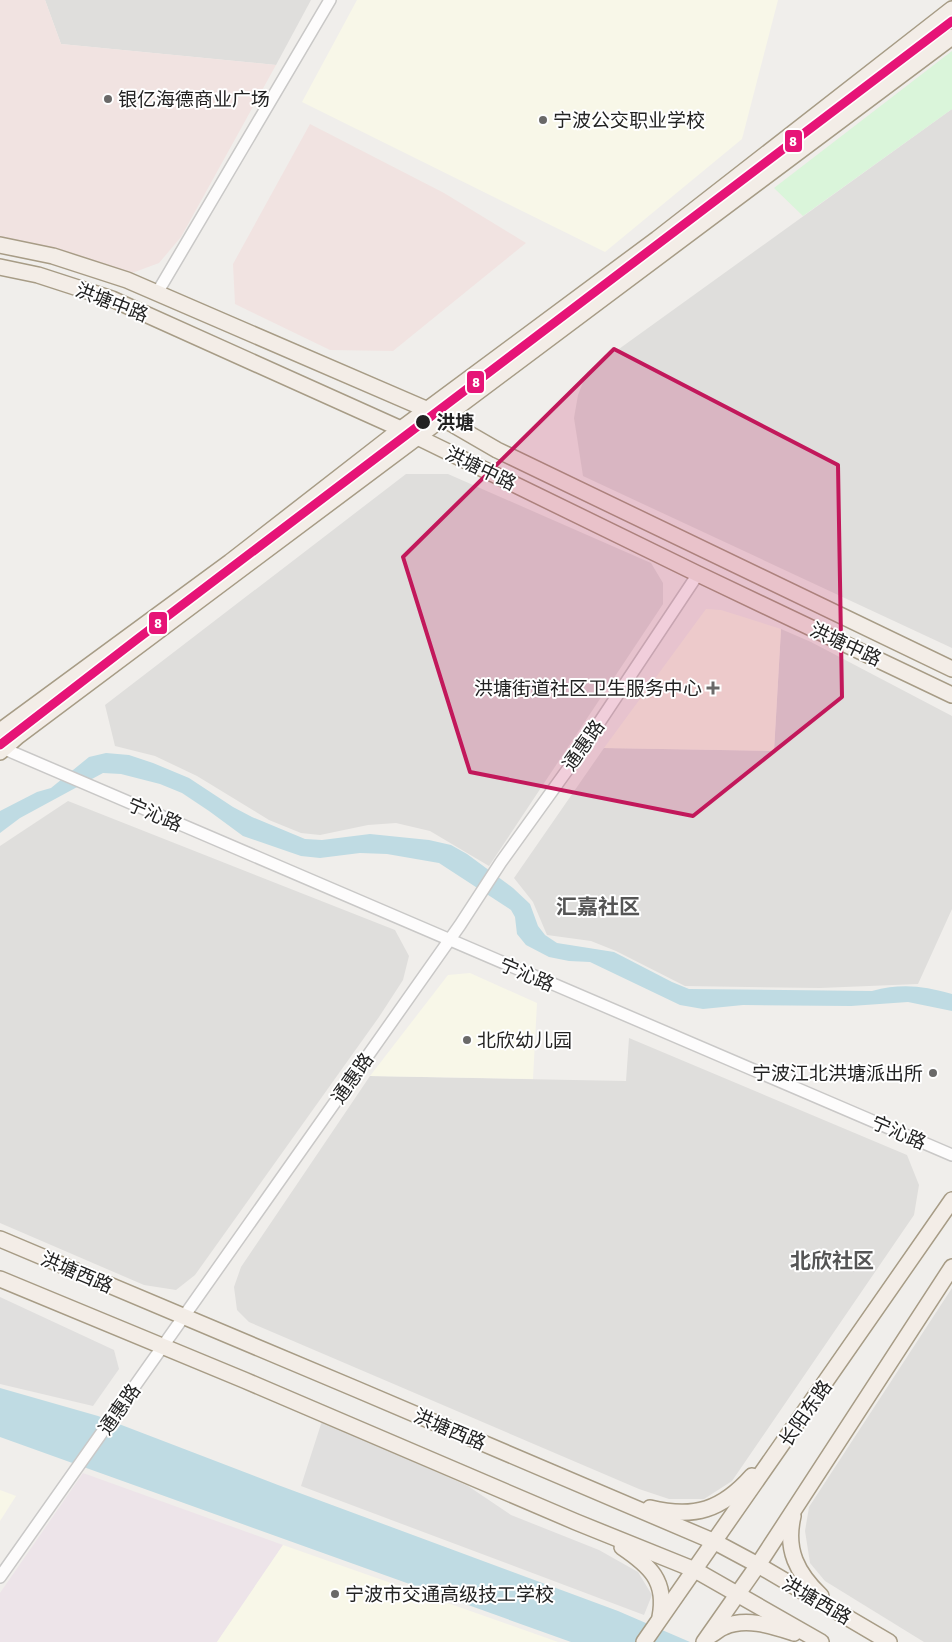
<svg xmlns="http://www.w3.org/2000/svg" width="952" height="1642" viewBox="0 0 952 1642" font-family="Signika,'Noto Sans SC',sans-serif">
<rect width="100%" height="100%" fill="#f0eeeb"/>
<!-- residential -->
<g fill="#dfdedc">
<polygon points="45,0 311,0 276,65 61,44"/>
<polygon points="952,109 952,648 583,476 574,418 578,395 587,372"/>
<polygon points="406,474 448,474 651,563 663,583 663,604 489,866 430,831 396,823 368,825 320,835 301,833 269,820 197,776 155,756 115,746 105,705"/>
<polygon points="781,629 811,642 952,716 952,909 918,984 820,988 685,986 616,951 591,941 547,935 533,902 514,878 604,748 774,751"/>
<polygon points="68,801 395,930 409,956 403,980 379,1017 195,1275 176,1290 144,1285 0,1223 0,846"/>
<polygon points="629,1038 907,1155 919,1185 914,1215 732,1481 704,1499 669,1499 639,1489 249,1322 237,1310 234,1287 241,1267 370,1076 626,1081"/>
<polygon points="952,1288 952,1642 924,1642 825,1581 810,1563 805,1531 809,1507"/>
</g>
<!-- commercial -->
<g fill="#f1e3e1">
<polygon points="0,0 45,0 61,44 276,65 181,237 159,263 132,273 46,249 0,242"/>
<polygon points="310,124 444,193 526,243 393,351 330,350 235,304 233,264"/>
</g>
<!-- industrial -->
<polygon fill="#ede4e9" points="83,1473 283,1545 217,1642 0,1642 0,1593"/>
<!-- education -->
<g fill="#f8f7e8">
<polygon points="357,0 778,0 742,139 605,252 302,102"/>
<polygon points="706,609 721,610 781,629 774,751 604,748"/>
<polygon points="470,973 537,1003 533,1079 370,1076 448,975"/>
<polygon points="0,1490 16,1496 0,1521"/>
<polygon points="283,1545 558,1642 217,1642"/>
</g>
<!-- park -->
<polygon fill="#daf5da" points="952,51 952,109 803,216 774,188"/>
<!-- parking -->
<g fill="#e0dfde">
<polygon points="0,1297 114,1350 119,1369 93,1406 0,1384"/>
<polygon points="322,1421 468,1486 511,1515 599,1550 638,1572 652,1595 644,1615 301,1486"/>
</g>
<!-- water -->
<g fill="#bfdbe3">
<path d="M106,753l23,2 24,8 36,15 44,29 19,10 53,22 17,1 48,-6 59,6 22,5 16,9 46,34 17,16 8,22 7,9 12,8 57,9 58,30 17,7 183,2c30,-8 51,-5 80,3v17l-44,-9 -57,4 -108,-1 -40,4 -23,-4 -90,-43 -21,-1 -20,-4 -23,-12 -9,-11 -2,-17 -4,-7 -72,-47 -52,-9 -27,-1 -40,5 -19,-2 -58,-20 -34,-25 -27,-18 -22,-9 -39,-10 -18,-1 -83,45 -20,15v-22l37,-19 14,-4 38,-31z"/>
<polygon points="0,1388 98,1416 278,1485 618,1611 690,1642 571,1642 0,1437"/>
</g>
<g fill="none" stroke-linecap="round" stroke-linejoin="round">
<!-- minor casing -->
<g stroke="#c9c8c7" stroke-width="14">
<g id="minor">
<polyline points="157,293 330,0"/>
<polyline points="0,747 952,1155"/>
<polyline points="0,1577 460,925 501,862 573,762 698,574"/>
</g>
</g>
<!-- major casing -->
<g stroke="#a79c86" stroke-width="18">
<g id="major">
<polyline points="0,245 53,256 127,280 428,410 497,450 952,669"/>
<polyline points="0,267 38,275 112,299 401,429 698,574 952,695"/>
<polyline points="0,731 230,562 401,429 657,239 952,9"/>
<polyline points="0,752 18,736 952,37"/>
<polyline points="0,1239 356,1389 715,1542 758,1565 889,1642"/>
<polyline points="0,1279 244,1380 576,1522 695,1570 821,1642"/>
<path d="M650,1508c44,11 72,2 102,-32"/>
<path d="M793,1516c-8,34 4,57 28,80"/>
<path d="M622,1547c28,19 45,34 38,70"/>
<path d="M711,1635c4,-2 8,-6 13,-8 22,-10 48,-1 70,6"/>
<polyline points="644,1642 952,1200"/>
<polyline points="704,1642 758,1565 952,1267"/>
</g>
</g>
<!-- minor -->
<use href="#minor" stroke="#fdfcfc" stroke-width="11"/>
<!-- major -->
<use href="#major" stroke="#f3ede7" stroke-width="15"/>
<!-- metro-1 casing -->
<g stroke="#fff" stroke-width="12">
<polyline id="metro-1" points="0,745 136,640 952,21"/>
</g>
<!-- metro-1 -->
<use href="#metro-1" stroke="#e61477" stroke-width="9"/>
</g>
<!-- marked area -->
<path fill="#c2185b" fill-opacity="0.2" stroke="#c2185b" stroke-width="4" stroke-linejoin="round" d="M614,349l224,116 4,232 -149,119 -223,-44 -67,-215z"/>
<!-- markers -->
<g fill="#6a6968" stroke="#fff" stroke-width="2">
<circle cx="108" cy="99" r="5"/>
<circle cx="543" cy="120" r="5"/>
<path d="M710.5 680.5h5v5h5v5h-5v5h-5v-5h-5v-5h5z"/>
<circle cx="467" cy="1040" r="5"/>
<circle cx="933" cy="1073" r="5"/>
<circle cx="335" cy="1594" r="5"/>
</g>
<circle fill="#222" stroke="#fff" stroke-width="2" cx="423" cy="422" r="8"/>
<g text-anchor="middle" stroke-width="4" stroke-linejoin="round" paint-order="stroke">
<!-- poi labels -->
<g font-size="19" fill="#222" stroke="#fff" text-anchor="start">
<text x="118" y="106">银亿海德商业广场</text>
<text x="553" y="127">宁波公交职业学校</text>
<text x="702" y="695" text-anchor="end">洪塘街道社区卫生服务中心</text>
<text x="477" y="1047">北欣幼儿园</text>
<text x="923" y="1080" text-anchor="end">宁波江北洪塘派出所</text>
<text x="345" y="1601">宁波市交通高级技工学校</text>
</g>
<!-- street labels -->
<g font-size="19" fill="#222" stroke="#fff">
<text transform="translate(112 302) rotate(21)" y="7">洪塘中路</text>
<text transform="translate(481 468) rotate(26)" y="7">洪塘中路</text>
<text transform="translate(846 644) rotate(25)" y="7">洪塘中路</text>
<text transform="translate(583 745) rotate(-55)" y="7">通惠路</text>
<text transform="translate(155 814) rotate(23)" y="7">宁沁路</text>
<text transform="translate(527 974) rotate(23)" y="7">宁沁路</text>
<text transform="translate(352 1078) rotate(-55)" y="7">通惠路</text>
<text transform="translate(899 1132) rotate(23)" y="7">宁沁路</text>
<text transform="translate(77 1272) rotate(23)" y="7">洪塘西路</text>
<text transform="translate(119 1409) rotate(-55)" y="7">通惠路</text>
<text transform="translate(805 1413) rotate(-55)" y="7">长阳东路</text>
<text transform="translate(450 1429) rotate(23)" y="7">洪塘西路</text>
<text transform="translate(817 1600) rotate(30)" y="7">洪塘西路</text>
</g>
<!-- stop labels -->
<g font-size="19" font-weight="bold" fill="#222" stroke="#fff" text-anchor="start">
<text x="436" y="429">洪塘</text>
</g>
<!-- quarter labels -->
<g font-size="21" font-weight="bold" fill="#555" stroke="#fff">
<text x="598" y="914">汇嘉社区</text>
<text x="832" y="1268">北欣社区</text>
</g>
</g>
<g stroke="#fff" stroke-width="2">
<rect x="784" y="129" width="19" height="24" rx="5" fill="#e61477"/>
<rect x="466" y="370" width="19" height="24" rx="5" fill="#e61477"/>
<rect x="148" y="611" width="20" height="24" rx="5" fill="#e61477"/>
</g>
<g font-size="14" text-anchor="middle" font-weight="bold" fill="#fff">
<text x="793" y="146">8</text>
<text x="476" y="387">8</text>
<text x="158" y="628">8</text>
</g>
</svg>
